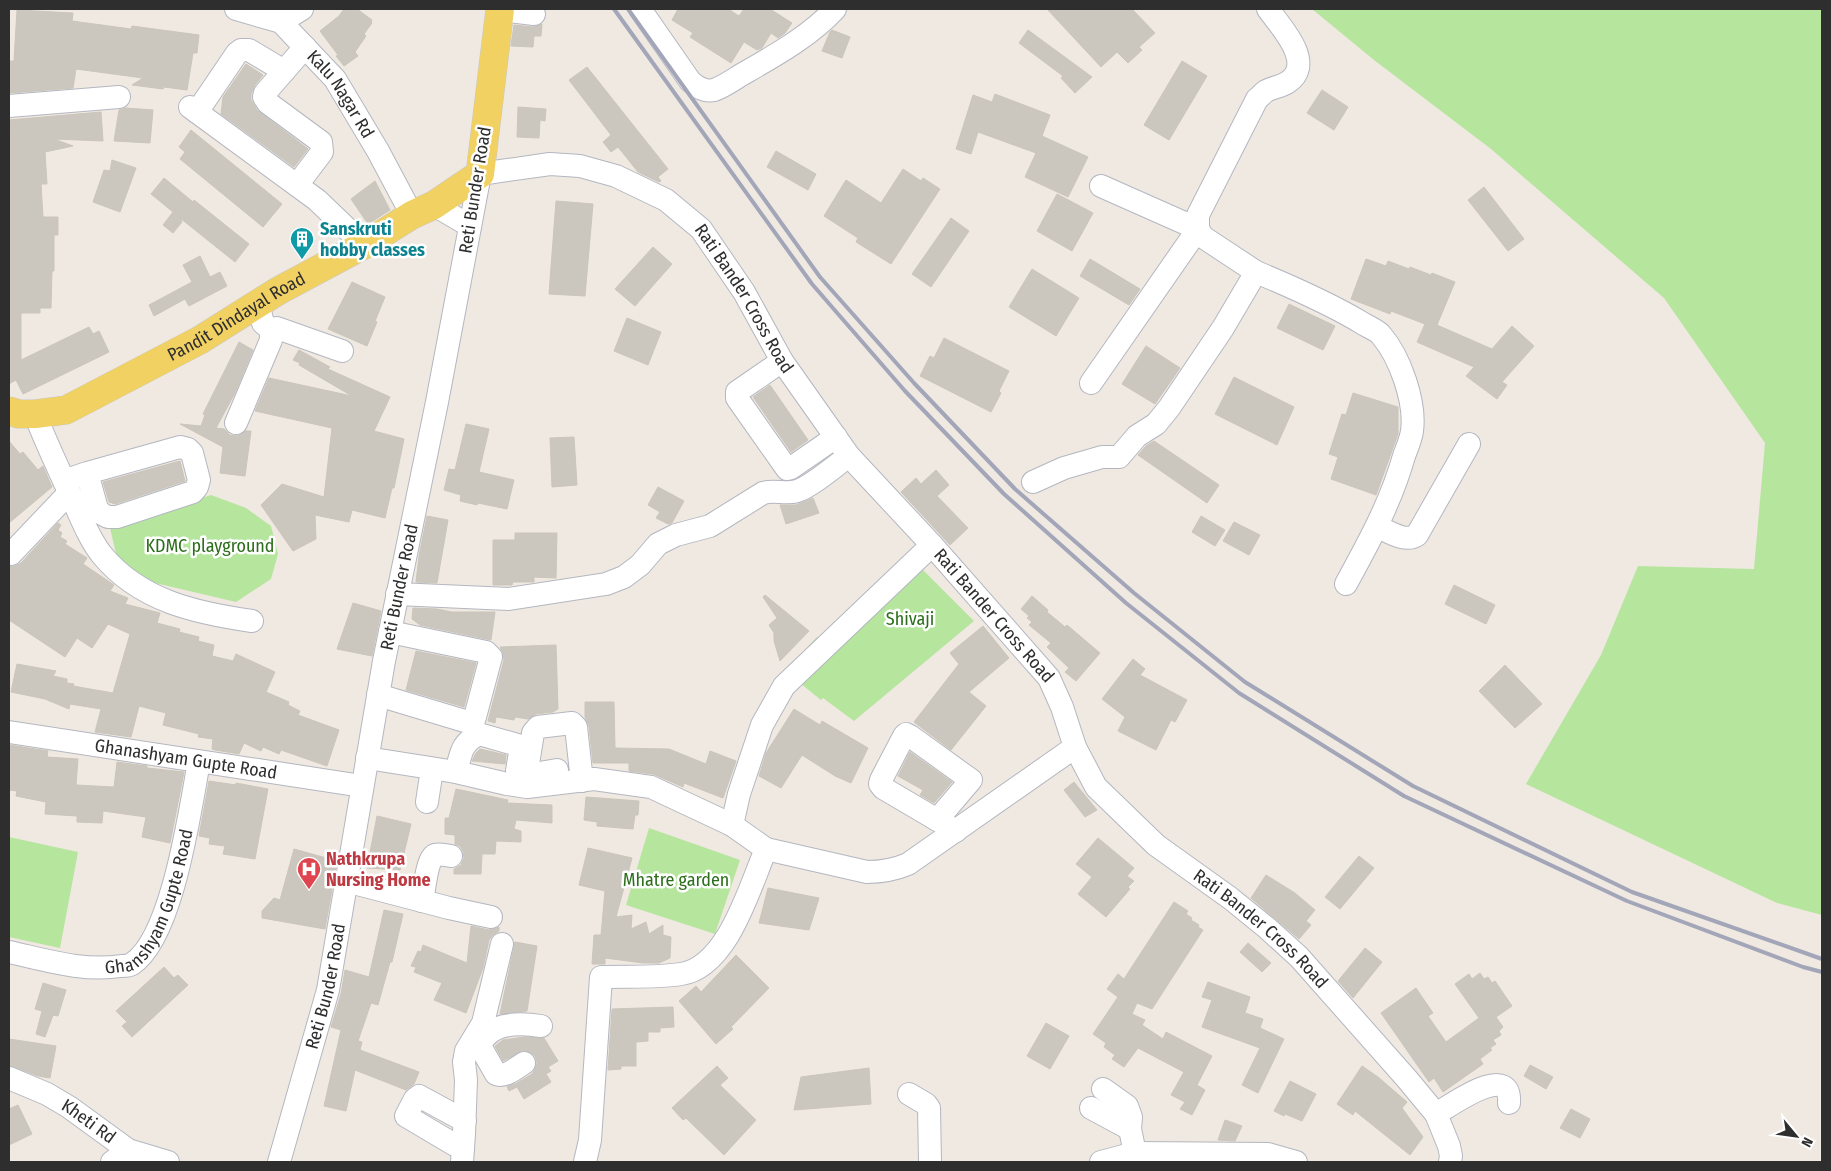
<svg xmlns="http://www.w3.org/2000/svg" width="1831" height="1171" viewBox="0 0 1831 1171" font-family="'Fira Sans Condensed',sans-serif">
<rect width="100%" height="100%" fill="#efe9e1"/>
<!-- green -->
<g fill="#b6e59e">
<polygon points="1312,9 1822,9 1822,915 1777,903 1526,784 1601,655 1638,566 1754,569 1765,443 1664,298 1491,149 1374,60"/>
<polygon points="211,495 246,508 271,526 278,554 271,579 236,602 151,582 118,562 110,528"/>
<polygon points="911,558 974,621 854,721 823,698 821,700 785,671 817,637 821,640"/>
<polygon points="649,828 740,860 715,934 626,905"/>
<polygon points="9,837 78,852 60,948 9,937"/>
</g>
<!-- building -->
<g fill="#cbc7bf" stroke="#cbc5ba">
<polygon points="344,9 357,9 372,20 371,22 372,23 364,34 366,36 355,52 358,56 344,66 336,56 338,55 320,31 339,16"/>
<polygon points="678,9 728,9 739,16 744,9 770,9 792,23 785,33 778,38 771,33 762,48 757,50 744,42 731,63 690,37 693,33 672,20"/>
<polygon points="1047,9 1132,9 1155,33 1139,47 1142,50 1128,63 1117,52 1101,67"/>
<polygon points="17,10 73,13 72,21 131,29 132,26 199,35 197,53 193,53 187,90 164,87 163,89 132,85 143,78 76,69 73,88 9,93 9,61 14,61"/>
<polygon points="542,24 541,36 534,36 533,47 511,46 514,25 533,27"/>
<polygon points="832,30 850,37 842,58 822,51 830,32"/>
<polygon points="1028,30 1047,44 1092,77 1075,93 1061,78 1063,76 1019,43"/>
<polygon points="1182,61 1207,76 1169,140 1144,125"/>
<polygon points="246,64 263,75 255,85 251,94 251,100 257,110 308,149 294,167 221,114 223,97"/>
<polygon points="587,67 668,169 658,177 661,181 659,182 638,172 618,147 611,152 603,142 611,135 569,80"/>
<polygon points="1322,90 1348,107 1334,130 1307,113"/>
<polygon points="995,94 1050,115 1042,136 1088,157 1068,197 1025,177 1036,153 978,132 971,154 956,149 973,95 992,102"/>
<polygon points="518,107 546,109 545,121 540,120 539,138 517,137"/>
<polygon points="126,108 153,110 150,143 114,141 119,110"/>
<polygon points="101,112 103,141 54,139 73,146 45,152 47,184 41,184 43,217 58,217 58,235 54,235 54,271 52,271 51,308 40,308 40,313 21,313 21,360 89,327 93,334 99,331 109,352 23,394 16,380 9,384 9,133 11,132 9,120"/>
<polygon points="191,130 282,204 263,227 180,159 185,152 179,147"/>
<polygon points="776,151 816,174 808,190 767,167"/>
<polygon points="112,160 136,168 120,212 93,202 104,170 110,171"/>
<polygon points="903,169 921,181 923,178 940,189 891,264 856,242 858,238 824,216 846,180 881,203"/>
<polygon points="164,178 193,202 194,200 249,244 235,262 180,218 182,222 173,233 163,225 173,212 151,194"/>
<polygon points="375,181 390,210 368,224 351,199"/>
<polygon points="1484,187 1524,239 1508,251 1468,200"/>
<polygon points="1057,194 1093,213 1072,251 1037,231"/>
<polygon points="556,201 593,204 585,296 549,294"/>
<polygon points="951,218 969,231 931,287 912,274"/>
<polygon points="653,247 672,264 635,306 615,289"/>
<polygon points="200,256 210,277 220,272 227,286 189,306 185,299 154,316 149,305 192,282 183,265"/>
<polygon points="1090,259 1140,289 1129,305 1080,276"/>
<polygon points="1366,259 1386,266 1388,261 1409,269 1410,267 1431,275 1432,273 1455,282 1437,325 1492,349 1512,326 1534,346 1502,382 1507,385 1497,399 1466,376 1474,367 1417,342 1425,324 1391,311 1390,314 1351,299"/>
<polygon points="1032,269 1079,298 1056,336 1009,307"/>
<polygon points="352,282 385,297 375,321 377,322 367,346 328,329"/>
<polygon points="1289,304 1335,326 1323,350 1277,328"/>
<polygon points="627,318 661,332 648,365 614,351"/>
<polygon points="944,338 1009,371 999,391 1001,393 991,412 920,376 930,356 934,358"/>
<polygon points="239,342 253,350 235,393 216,428 224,429 230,435 237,436 246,431 251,431 245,476 220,473 223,447 180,424 201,426 205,415 203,414"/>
<polygon points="1146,346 1180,368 1155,404 1122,384"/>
<polygon points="299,350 330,367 328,369 390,397 374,431 404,439 394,488 392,488 385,518 352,510 349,522 315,515 316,539 293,551 261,505 282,484 324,497 332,428 255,411 269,378 352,396 299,365 300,363 293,360"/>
<polygon points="1234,377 1294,407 1277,445 1215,414"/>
<polygon points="770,385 808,440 791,452 753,397"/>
<polygon points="1353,393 1398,407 1398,434 1376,495 1331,479 1338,457 1329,454 1342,414 1346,415"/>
<polygon points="466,424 489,429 479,472 514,480 507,509 478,503 477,505 460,501 461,495 444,490 449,469 455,470"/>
<polygon points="574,437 577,485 552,487 550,438"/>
<polygon points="9,441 20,454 23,452 38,470 43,466 52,487 9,523"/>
<polygon points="1154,441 1219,485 1207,503 1138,455 1146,446"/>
<polygon points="180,461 185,481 115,504 109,502 103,482"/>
<polygon points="936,470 949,485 937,496 968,528 950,545 901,492 916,478 921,484"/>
<polygon points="658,487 684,501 672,523 668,524 656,518 660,512 648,505"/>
<polygon points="813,498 819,513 786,524 780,505 796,505"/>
<polygon points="427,516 448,520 437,583 416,582 419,556"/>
<polygon points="1201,516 1225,530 1215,546 1192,532"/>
<polygon points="1234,522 1260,535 1249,555 1223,541"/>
<polygon points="58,523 61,525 58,530 62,533 60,537 67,541 65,544 87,558 83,564 114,585 110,591 128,598 125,604 160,613 157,623 180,629 179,632 199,637 198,641 214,645 212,656 233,661 236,654 275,672 266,692 289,702 288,705 300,711 298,715 339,730 327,766 281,750 279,754 263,747 261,751 244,743 239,754 215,750 212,749 213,739 198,737 199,734 163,725 166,713 139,706 131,737 95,732 101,709 70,704 69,709 45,699 11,692 17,664 56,671 53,676 67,679 67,683 74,684 73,686 113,693 130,634 108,624 92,648 77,638 65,657 9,620 9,567 15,566 21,563"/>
<polygon points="515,533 557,533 556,578 534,577 534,582 513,582 512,585 493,585 493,540 515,540"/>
<polygon points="1454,585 1495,605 1486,624 1445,604"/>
<polygon points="765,595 809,631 780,661 774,641 774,633 769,625 777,618 763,597"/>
<polygon points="1032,596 1048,610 1047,612 1065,627 1067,625 1100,653 1076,681 1065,672 1069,668 1047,647 1051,643 1029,625 1032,622 1027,618 1029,616 1021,609"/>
<polygon points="353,603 381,611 372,656 337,649"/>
<polygon points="413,608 437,609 452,612 495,612 491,640 420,625 412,619"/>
<polygon points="983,626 1009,658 969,692 986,706 951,750 914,722 959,664 950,653"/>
<polygon points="556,645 558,709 553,712 536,714 528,719 515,717 514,720 496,717 495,723 488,721 504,660 503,653 500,647"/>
<polygon points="416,651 476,663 464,707 406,690"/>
<polygon points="1133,659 1145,669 1140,675 1187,700 1175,722 1171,720 1156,750 1118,731 1125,717 1102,699"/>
<polygon points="1505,665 1542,704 1515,728 1479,691"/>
<polygon points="585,702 614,702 615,748 669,749 706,764 710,751 736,761 723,798 684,783 683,787 653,774 629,771 629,763 593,763 589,726 585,717"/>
<polygon points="794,709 820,725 822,721 868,748 851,783 835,776 802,755 781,788 759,776 766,753"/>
<polygon points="9,745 48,751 47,757 78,759 76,785 114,787 117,762 147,766 147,768 184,772 170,843 142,837 146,817 103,811 102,823 77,822 77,816 45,814 46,802 16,796 17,791 9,790"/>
<polygon points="480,749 506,755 505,764 472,761 476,753"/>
<polygon points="910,752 952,782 934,803 920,795 923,790 898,776"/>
<polygon points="209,781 236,785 236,783 268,789 255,859 223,854 225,846 209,844 210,838 199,836"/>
<polygon points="1074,782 1097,810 1085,817 1064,790"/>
<polygon points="456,789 508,800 507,803 552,805 552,823 516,820 514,829 521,831 521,842 496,841 495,854 482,854 481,874 454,874 454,869 461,865 464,858 463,851 460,846 455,844 455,835 445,834 445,818 449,818"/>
<polygon points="586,797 639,801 638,815 635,815 633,829 597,826 597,822 584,820"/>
<polygon points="377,816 411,824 400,870 367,868"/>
<polygon points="1098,838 1134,868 1127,876 1134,881 1128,887 1130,889 1106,917 1078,894 1092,877 1076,864"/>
<polygon points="588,848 632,858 616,917 632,915 631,929 646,922 649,934 663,925 663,935 671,937 670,958 659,963 643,963 605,958 605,964 592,964 594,935 601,935 605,891 579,885"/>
<polygon points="294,849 337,861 325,929 262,918 262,911 274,898 280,900"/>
<polygon points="1359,856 1374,868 1340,909 1325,897"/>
<polygon points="1266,875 1295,893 1315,910 1306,921 1311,925 1299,939 1251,898"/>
<polygon points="768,888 819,898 809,930 759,923"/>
<polygon points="1174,902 1188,911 1186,914 1192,918 1191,920 1199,925 1198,927 1203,930 1152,1009 1137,1003 1132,1014 1145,1020 1142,1025 1163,1039 1166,1032 1212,1056 1197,1085 1205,1090 1192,1115 1180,1109 1185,1102 1171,1095 1184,1072 1138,1048 1124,1067 1112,1059 1115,1055 1104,1047 1106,1043 1093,1034 1118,997 1107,989 1118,974 1124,979"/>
<polygon points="384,910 403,914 392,962 390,962 378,1005 371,1003 358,1041 362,1042 360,1050 419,1072 414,1084 406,1090 355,1070 346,1111 324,1106 341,1030 331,1027 341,994 345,970 369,977"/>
<polygon points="471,926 489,930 499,927 499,931 493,935 489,940 483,968 466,1013 434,1000 442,983 414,972 416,967 411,966 418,951 421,952 423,945 467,963"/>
<polygon points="515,942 537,946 527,1011 500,1014"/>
<polygon points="1248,943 1271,963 1262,972 1240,952"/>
<polygon points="1365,948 1382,962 1353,998 1338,981"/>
<polygon points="736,955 769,988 731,1027 733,1029 716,1044 679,1001 696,986 701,992"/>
<polygon points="164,967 174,978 178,975 188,985 132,1037 122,1026 127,1022 116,1011"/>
<polygon points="1480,973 1484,979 1488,977 1492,983 1495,981 1512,1006 1496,1017 1503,1027 1499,1031 1501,1035 1493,1040 1496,1044 1490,1048 1492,1050 1480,1059 1483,1064 1443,1092 1434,1078 1429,1082 1381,1013 1416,988 1433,1013 1428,1016 1446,1042 1479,1018 1455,984 1469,974 1472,979"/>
<polygon points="1208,982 1250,997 1245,1013 1263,1019 1260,1028 1284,1039 1258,1093 1242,1085 1260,1048 1202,1027 1212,1000 1202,997"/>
<polygon points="43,983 66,990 58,1016 53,1015 45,1037 36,1034 42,1011 35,1009"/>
<polygon points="673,1007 674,1027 660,1028 660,1032 648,1032 648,1041 636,1042 636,1066 621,1066 621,1069 608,1070 612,1009"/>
<polygon points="1046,1023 1069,1036 1050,1069 1027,1056"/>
<polygon points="524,1037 544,1038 558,1061 548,1067 551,1071 546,1074 551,1082 524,1099 517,1087 509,1091 507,1087 517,1083 532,1074 535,1069 537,1063 535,1056 530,1052 523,1050 503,1061 495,1046 503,1040"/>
<polygon points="9,1039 56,1046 50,1078 38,1076 9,1065"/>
<polygon points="1530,1065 1553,1077 1546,1089 1524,1076"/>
<polygon points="717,1066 728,1078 720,1085 756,1120 724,1155 686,1118 683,1120 672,1108"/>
<polygon points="1362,1066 1378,1077 1407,1102 1402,1108 1423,1137 1410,1155 1355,1111 1353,1115 1337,1104"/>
<polygon points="869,1068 871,1104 794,1110 801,1077"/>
<polygon points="1290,1081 1316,1094 1302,1121 1285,1114 1284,1116 1274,1111"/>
<polygon points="18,1105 32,1134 9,1145 9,1109"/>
<polygon points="1571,1109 1590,1119 1580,1138 1560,1128"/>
<polygon points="1225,1120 1242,1126 1235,1141 1218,1140"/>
</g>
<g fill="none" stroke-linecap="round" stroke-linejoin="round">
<!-- minor casing -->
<g stroke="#b4b7c1" stroke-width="24">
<g id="minor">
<path id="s1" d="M236,9l45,13 54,57 43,72 34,64"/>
<path d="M640,9l50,72c7,6 14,11 24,9 9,-3 19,-10 27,-15 33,-19 68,-38 94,-66"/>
<polyline points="500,10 534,14"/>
<polyline points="281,22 302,9"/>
<polyline points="9,106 119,97"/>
<polyline points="190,107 317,200 364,245"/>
<polyline points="197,112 237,53 241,50 249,50 284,71"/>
<polyline points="297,185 322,152 321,142 268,103 264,97 265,93 305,47"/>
<polyline points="434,205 470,226"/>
<path d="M1256,272c36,15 73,31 106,51 6,4 15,7 19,12 19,22 35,67 31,96 -1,8 -5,17 -8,25 -13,46 -35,86 -58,128"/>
<polyline points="258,304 263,323 271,330 277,328 342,351"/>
<polyline points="782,361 737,392 737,398 787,469 791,468 836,437"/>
<polyline points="1091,383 1198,229 1101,186"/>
<path d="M35,414c11,29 24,56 37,84 9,19 17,41 30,57 38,46 94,58 150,66"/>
<polyline points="236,423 271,340 271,330"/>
<polyline points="64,481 87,473 180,447 188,449 192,453 199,480 197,487 193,492 117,517 108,517 102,514 97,509 87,473"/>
<path d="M1033,482l31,-14 38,-11h17l18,-21 19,-12 13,-16 54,-80 33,-56 -53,-35 -5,-8v-14l59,-116c3,-2 6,-6 9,-8 7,-4 15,-4 22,-9 28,-19 -8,-56 -20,-73"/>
<path d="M1378,527c12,5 27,16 39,8l52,-91"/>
<polyline points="11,554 69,493"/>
<path d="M397,594l112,5 97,-15 18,-7 16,-12 18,-21 18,-9 34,-9 53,-33c12,-4 22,2 34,-2 14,-4 39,-26 52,-35"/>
<polyline points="378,695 468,722 474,720 475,717 491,657 486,652 390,632"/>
<path id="s2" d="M9,732l353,54"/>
<path d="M367,758l89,14 51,12 20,3 67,-8 57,8 81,38 34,24c-16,37 -38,118 -85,125 -25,4 -54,2 -80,3l-11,163 -5,22"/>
<polyline points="557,770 533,774 527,770 533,733 538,727 572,723 576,727 582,781"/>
<path d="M456,772c5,-18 5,-29 23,-38l42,12 -4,25"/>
<polyline points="427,802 432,769"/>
<polyline points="937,820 971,780 910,736 906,734 904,736 881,780 880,784 883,788 956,831"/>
<polyline points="732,825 739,794 762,725 784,686 932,545"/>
<path d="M766,849l101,23c15,0 27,-2 41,-8l167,-117"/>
<polyline points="346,881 449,908 491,917"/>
<path d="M422,901c2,-8 5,-44 13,-46 4,-1 11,0 16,1"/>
<path id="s3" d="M9,952c37,8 74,20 112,14 3,0 8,0 11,-2 41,-27 58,-155 67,-202"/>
<path d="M524,1063c-8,5 -19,15 -28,11l-16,-28c9,-25 41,-23 61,-20"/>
<path id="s4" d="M9,1078l38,16 22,13 59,43 40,12"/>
<polyline points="1103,1089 1127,1106 1131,1117 1130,1129 1135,1153"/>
<polyline points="909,1094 926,1104 929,1108 930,1162"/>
<polyline points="1091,1108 1130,1129"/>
<path d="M1436,1114c14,-8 76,-54 73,-11"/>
<polyline points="463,1149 455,1145 406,1116 415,1099 419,1096 465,1121"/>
<polyline points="112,1162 128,1150"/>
<path id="s5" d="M279,1162l49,-172 56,-329 53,-259 43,-228 70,-10 30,2 36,10 50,24 35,29 43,63 38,69 67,95 83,89 117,133 13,29 13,40 21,40 60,58 74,53 37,30 32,29 108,122 29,35 13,32 2,10 -1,6"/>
<polyline points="462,1162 464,1134 466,1080 464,1062 466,1051 483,1023 502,944"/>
<polyline points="1101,1162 1135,1153 1268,1154 1296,1162"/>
</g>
</g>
<!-- major casing -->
<g stroke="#c9c9c9" stroke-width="29">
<g id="major">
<path id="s6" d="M9,411l10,3h16l31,-4 134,-70 78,-49 86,-46 48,-30 22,-10 46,-31 20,-165"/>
</g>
</g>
<!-- minor -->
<use href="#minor" stroke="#fff" stroke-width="22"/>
<!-- major -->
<use href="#major" stroke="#f2d163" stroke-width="28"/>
<!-- rail -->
<g stroke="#a3a6b8" stroke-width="4">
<polyline points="614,9 812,284 905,391 1004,494 1126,603 1239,693 1404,796 1627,901 1803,967 1822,972"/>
<polyline points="628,9 820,277 914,383 1015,489 1134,593 1245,682 1413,786 1632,892 1822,959"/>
</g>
</g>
<!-- icons -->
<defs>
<g id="building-pin" transform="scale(1.25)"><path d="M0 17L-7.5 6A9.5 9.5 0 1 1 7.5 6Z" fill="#0f9aa8" stroke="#fff"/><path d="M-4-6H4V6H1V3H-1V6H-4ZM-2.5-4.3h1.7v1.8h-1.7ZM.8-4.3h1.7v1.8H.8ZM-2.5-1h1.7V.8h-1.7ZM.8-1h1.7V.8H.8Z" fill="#fff"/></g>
<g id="hospital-pin" transform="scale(1.25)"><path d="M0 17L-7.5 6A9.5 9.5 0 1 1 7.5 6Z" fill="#e0444e" stroke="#fff"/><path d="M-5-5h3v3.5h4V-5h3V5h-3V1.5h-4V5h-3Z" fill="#fff"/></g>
</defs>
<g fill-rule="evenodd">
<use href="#building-pin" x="302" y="239"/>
<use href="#hospital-pin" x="309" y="869"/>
</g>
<g text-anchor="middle" stroke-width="5" stroke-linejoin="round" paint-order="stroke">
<!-- street labels -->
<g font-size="18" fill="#2e2e2e" stroke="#fff">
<text dy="6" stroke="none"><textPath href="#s1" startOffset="141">Kalu Nagar Rd</textPath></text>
<text transform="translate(475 190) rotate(-81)" y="6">Reti Bunder Road</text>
<text dy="6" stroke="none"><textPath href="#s5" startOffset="1330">Rati Bander Cross Road</textPath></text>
<text dy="6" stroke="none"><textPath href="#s6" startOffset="252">Pandit Dindayal Road</textPath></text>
<text dy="6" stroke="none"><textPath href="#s5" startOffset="588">Reti Bunder Road</textPath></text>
<text dy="6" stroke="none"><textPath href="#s5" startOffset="1735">Rati Bander Cross Road</textPath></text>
<text dy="6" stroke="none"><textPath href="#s2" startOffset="179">Ghanashyam Gupte Road</textPath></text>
<text dy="6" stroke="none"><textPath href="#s3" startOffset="185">Ghanshyam Gupte Road</textPath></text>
<text dy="6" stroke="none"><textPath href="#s5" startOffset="2155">Rati Bander Cross Road</textPath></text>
<text dy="6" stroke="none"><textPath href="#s5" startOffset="182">Reti Bunder Road</textPath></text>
<text dy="6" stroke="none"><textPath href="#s4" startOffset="91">Kheti Rd</textPath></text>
</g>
<!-- culture labels -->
<g font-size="18" font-weight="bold" fill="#0d838f" stroke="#fff" text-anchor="start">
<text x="320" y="235">Sanskruti<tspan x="320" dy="21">hobby classes</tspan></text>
</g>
<!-- park labels -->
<g font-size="18" fill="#2c6e1b" stroke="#fff">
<text x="210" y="552">KDMC playground</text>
<text x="910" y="625">Shivaji</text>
<text x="676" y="886">Mhatre garden</text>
</g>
<!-- health labels -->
<g font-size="18" font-weight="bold" fill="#be3a42" stroke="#fff" text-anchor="start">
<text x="326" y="865">Nathkrupa<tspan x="326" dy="21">Nursing Home</tspan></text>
</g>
</g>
<!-- border -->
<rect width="1831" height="1171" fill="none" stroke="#2e2e2e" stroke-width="20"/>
<!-- north arrow -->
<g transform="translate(1796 1136) rotate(119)" stroke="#ffffff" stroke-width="4" paint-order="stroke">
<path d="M0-4L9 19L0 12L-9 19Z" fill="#2e2e2e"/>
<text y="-8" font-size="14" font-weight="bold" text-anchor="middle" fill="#2e2e2e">N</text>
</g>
</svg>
